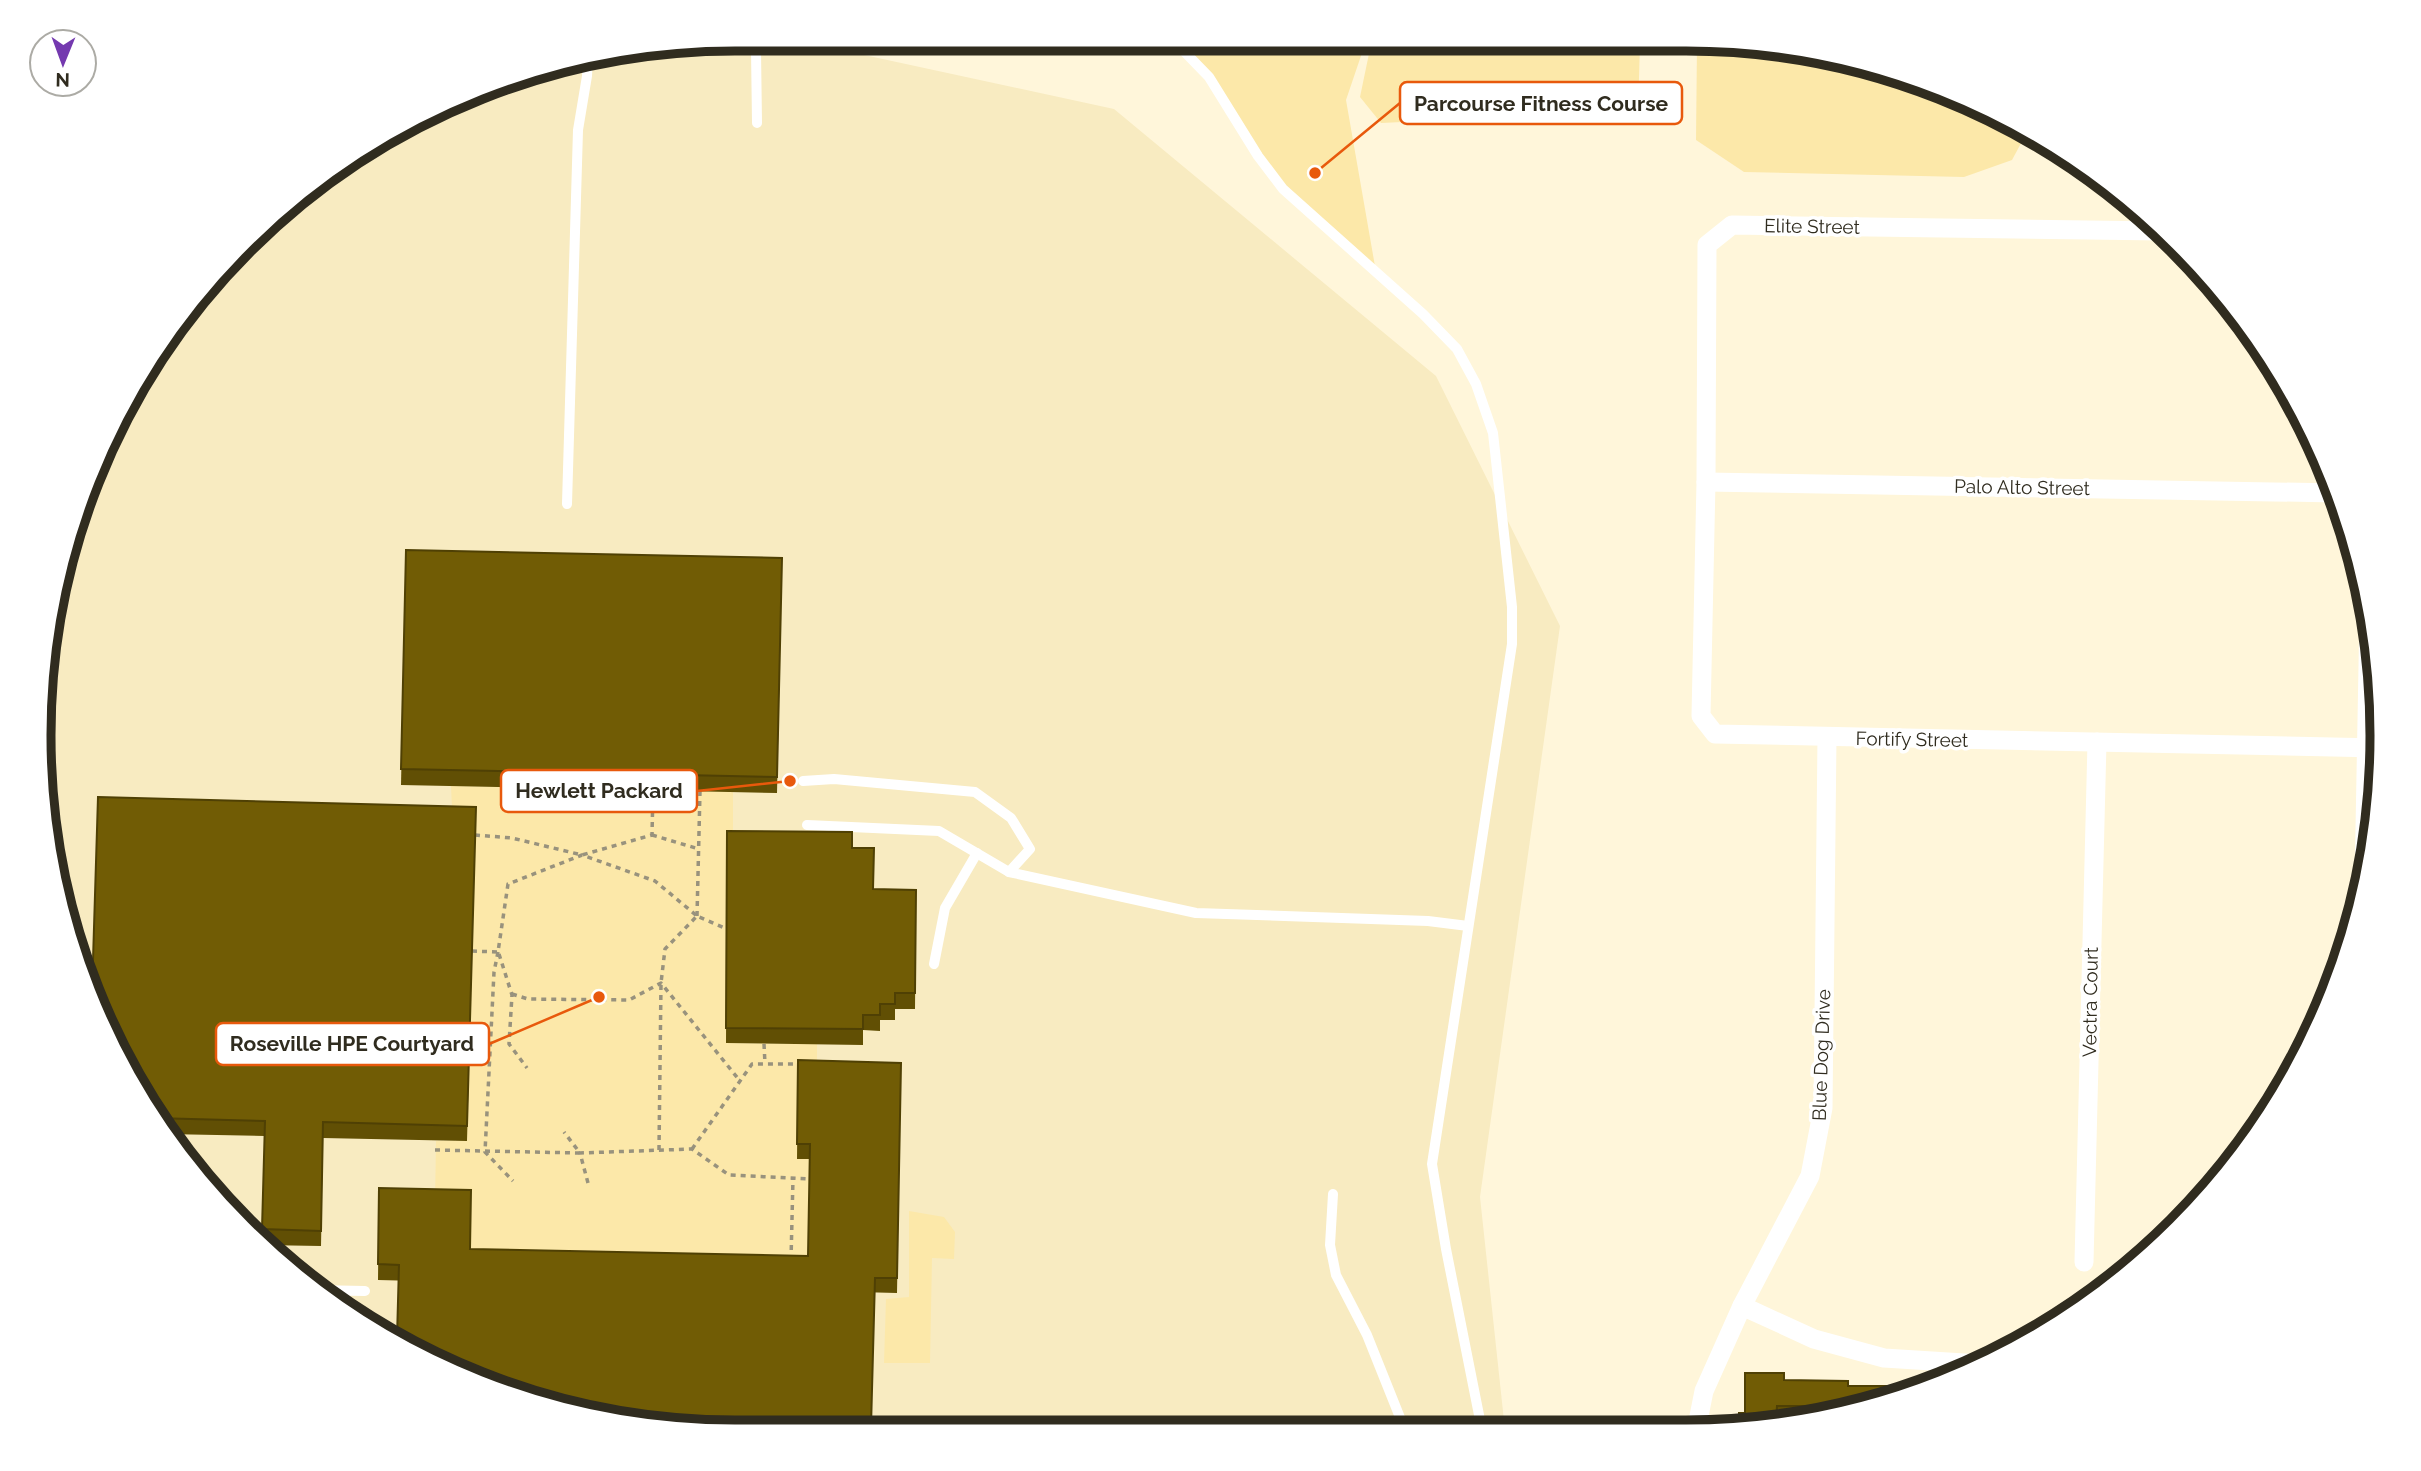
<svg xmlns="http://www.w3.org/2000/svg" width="2421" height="1471" viewBox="0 0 2421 1471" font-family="Raleway,sans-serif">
<rect width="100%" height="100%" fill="#fff6da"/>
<!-- built -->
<polygon fill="#f8ebc1" points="644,45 818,45 1114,109 1436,376 1560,626 1480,1197 1505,1430 645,1427 469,1380 312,1289 242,1228 156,1123 75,959 45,827 39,735 45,644 75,512 111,427 182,312 312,182 427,111 512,75"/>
<!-- green -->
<g fill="#fce8a9">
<polygon points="1177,44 1365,44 1346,100 1376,272 1283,189 1209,77"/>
<polygon points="1371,44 1640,44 1638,111 1381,123 1360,97"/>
<polygon points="1697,44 1776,44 1952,91 2026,134 2012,160 1964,177 1744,172 1696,140"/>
<polygon points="451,786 733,791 733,847 726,1043 817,1044 817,1076 810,1159 808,1272 470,1265 435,1205 436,1141 467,1141"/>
<polygon points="909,1211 944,1217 955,1232 954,1259 932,1258 930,1363 884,1363 886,1299 909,1297"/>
</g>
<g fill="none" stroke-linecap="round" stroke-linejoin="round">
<!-- path -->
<g stroke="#98927d" stroke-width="3.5" stroke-dasharray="5 5" stroke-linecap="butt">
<polyline points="475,835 512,838 582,855 652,835 653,790"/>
<polyline points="652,835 699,849"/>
<polyline points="697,916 700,791"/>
<polyline points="472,951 498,952 508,884 582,855 655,881 697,916"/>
<polyline points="498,952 494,972 485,1152 513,1181"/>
<polyline points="499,954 512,995 509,1044 527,1068"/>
<polyline points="512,994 528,999 629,1000 661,983 740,1081"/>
<polyline points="764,1044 765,1064"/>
<polyline points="692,1149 752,1064 800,1064"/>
<polyline points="435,1150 580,1153 564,1132"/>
<polyline points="659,1150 661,983 665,949 697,916 727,929"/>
<polyline points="588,1183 580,1153 692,1149 729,1175 810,1179"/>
<polyline points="791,1260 793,1178"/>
</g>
<!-- service -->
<g stroke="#fff" stroke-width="10">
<polyline points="1177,44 1209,77 1258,156 1283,189 1423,314 1457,349 1476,384 1493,433 1512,607 1512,644 1432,1164 1446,1249 1482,1430"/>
<polyline points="752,45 756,50 757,123"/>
<polyline points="567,504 578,130 587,76 588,58"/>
<polyline points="803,781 834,779 975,792 1011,818 1030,849 1009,872 1196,913 1428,921 1468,926"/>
<polyline points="43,806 46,638"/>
<polyline points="807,825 939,831 1009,872"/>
<polyline points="934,964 945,908 977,853"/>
<polyline points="1333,1194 1330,1245 1336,1275 1367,1335 1405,1430"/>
<polyline points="313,1290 365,1291"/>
</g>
<!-- minor -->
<g stroke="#fff" stroke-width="19">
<polyline points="2161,231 1732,225 1707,245 1706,482 1701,716 1715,734 2380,748"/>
<polyline points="1706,482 2337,493"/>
<polyline points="2364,883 2369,612"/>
<polyline points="2084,1262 2097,742"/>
<polyline points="1742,1306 1814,1339 1884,1358 1980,1364"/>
<polyline points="1696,1431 1704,1391 1742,1306 1810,1176 1823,1108 1827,737"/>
</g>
</g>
<!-- wall -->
<g fill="#614f04">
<polygon points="406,550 782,558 777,793 401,785"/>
<polygon points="476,807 467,1141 323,1138 321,1246 262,1245 265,1136 165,1134 156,1123 92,993"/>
<polygon points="727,831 852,848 874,889 916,890 915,1009 895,1009 895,1020 880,1020 880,1031 863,1030 863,1045 726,1043"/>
<polygon points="798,1060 901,1063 897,1293 378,1280 379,1188 470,1249 808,1256 810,1159 797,1159"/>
<polygon points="1784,1380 1848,1386 1893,1392 1813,1414 1745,1413"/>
</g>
<!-- building -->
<g fill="#715c05" stroke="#4f4004" stroke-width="2">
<polygon points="406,550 782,558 777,777 401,769"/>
<polygon points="98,797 476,807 467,1126 323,1122 321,1231 262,1229 265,1121 154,1118 92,993"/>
<polygon points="727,831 852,832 852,848 874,848 873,889 916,890 915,993 895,993 895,1004 880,1004 880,1015 863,1015 863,1029 726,1028"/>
<polygon points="798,1060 901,1063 897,1278 875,1278 871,1427 645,1427 469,1380 397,1338 399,1265 378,1264 379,1188 471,1190 470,1249 808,1256 810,1144 797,1144"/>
<polygon points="1745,1373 1784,1373 1784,1380 1848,1381 1848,1386 1893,1386 1893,1392 1916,1392 1909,1396 1813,1415 1813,1406 1777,1406 1776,1422 1739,1429 1739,1413 1745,1413"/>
</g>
<g text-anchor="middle" stroke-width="7" stroke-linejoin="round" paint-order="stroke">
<!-- street labels -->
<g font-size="19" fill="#302c1f" stroke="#fff">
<text transform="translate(1812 226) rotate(1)" y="7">Elite Street</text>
<text transform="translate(2022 487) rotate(1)" y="7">Palo Alto Street</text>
<text transform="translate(1912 739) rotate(1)" y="7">Fortify Street</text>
<text transform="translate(2090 1002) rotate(-89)" y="7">Vectra Court</text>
<text transform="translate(1821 1055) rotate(-88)" y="7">Blue Dog Drive</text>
</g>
</g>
<!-- crop -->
<path d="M0 0H2421V1471H0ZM735 51H1686A684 684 0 0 1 2370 735V736A684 684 0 0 1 1686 1420H735A684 684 0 0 1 51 736V735A684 684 0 0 1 735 51Z" fill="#fff" fill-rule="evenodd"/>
<path fill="none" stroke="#302c1f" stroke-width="9" d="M735 51H1686A684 684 0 0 1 2370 735V736A684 684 0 0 1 1686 1420H735A684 684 0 0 1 51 736V735A684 684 0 0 1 735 51Z"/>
<!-- callouts -->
<path fill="none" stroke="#e8590c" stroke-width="2.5" d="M1315 173L1400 103M790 781L697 791M599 997L489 1044"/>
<g fill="#e8590c" stroke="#fff" stroke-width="2.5">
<circle cx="1315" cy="173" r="7"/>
<circle cx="790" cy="781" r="7"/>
<circle cx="599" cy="997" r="7"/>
</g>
<g fill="#fff" stroke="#e8590c" stroke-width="2.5">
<rect x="1400" y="82" width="282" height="42" rx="7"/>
<rect x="501" y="770" width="196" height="42" rx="7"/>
<rect x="216" y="1023" width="273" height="42" rx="7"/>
</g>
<g font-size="21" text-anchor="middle" font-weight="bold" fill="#302c1f">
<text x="1541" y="111">Parcourse Fitness Course</text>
<text x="599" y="798">Hewlett Packard</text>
<text x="352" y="1051">Roseville HPE Courtyard</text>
</g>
<!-- north arrow -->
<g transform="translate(63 63) rotate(181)"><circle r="33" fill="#ffffff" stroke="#acaba5" stroke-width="2"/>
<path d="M0-5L12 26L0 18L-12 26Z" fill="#7439af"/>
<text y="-10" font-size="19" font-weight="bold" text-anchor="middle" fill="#302c1f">N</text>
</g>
</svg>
